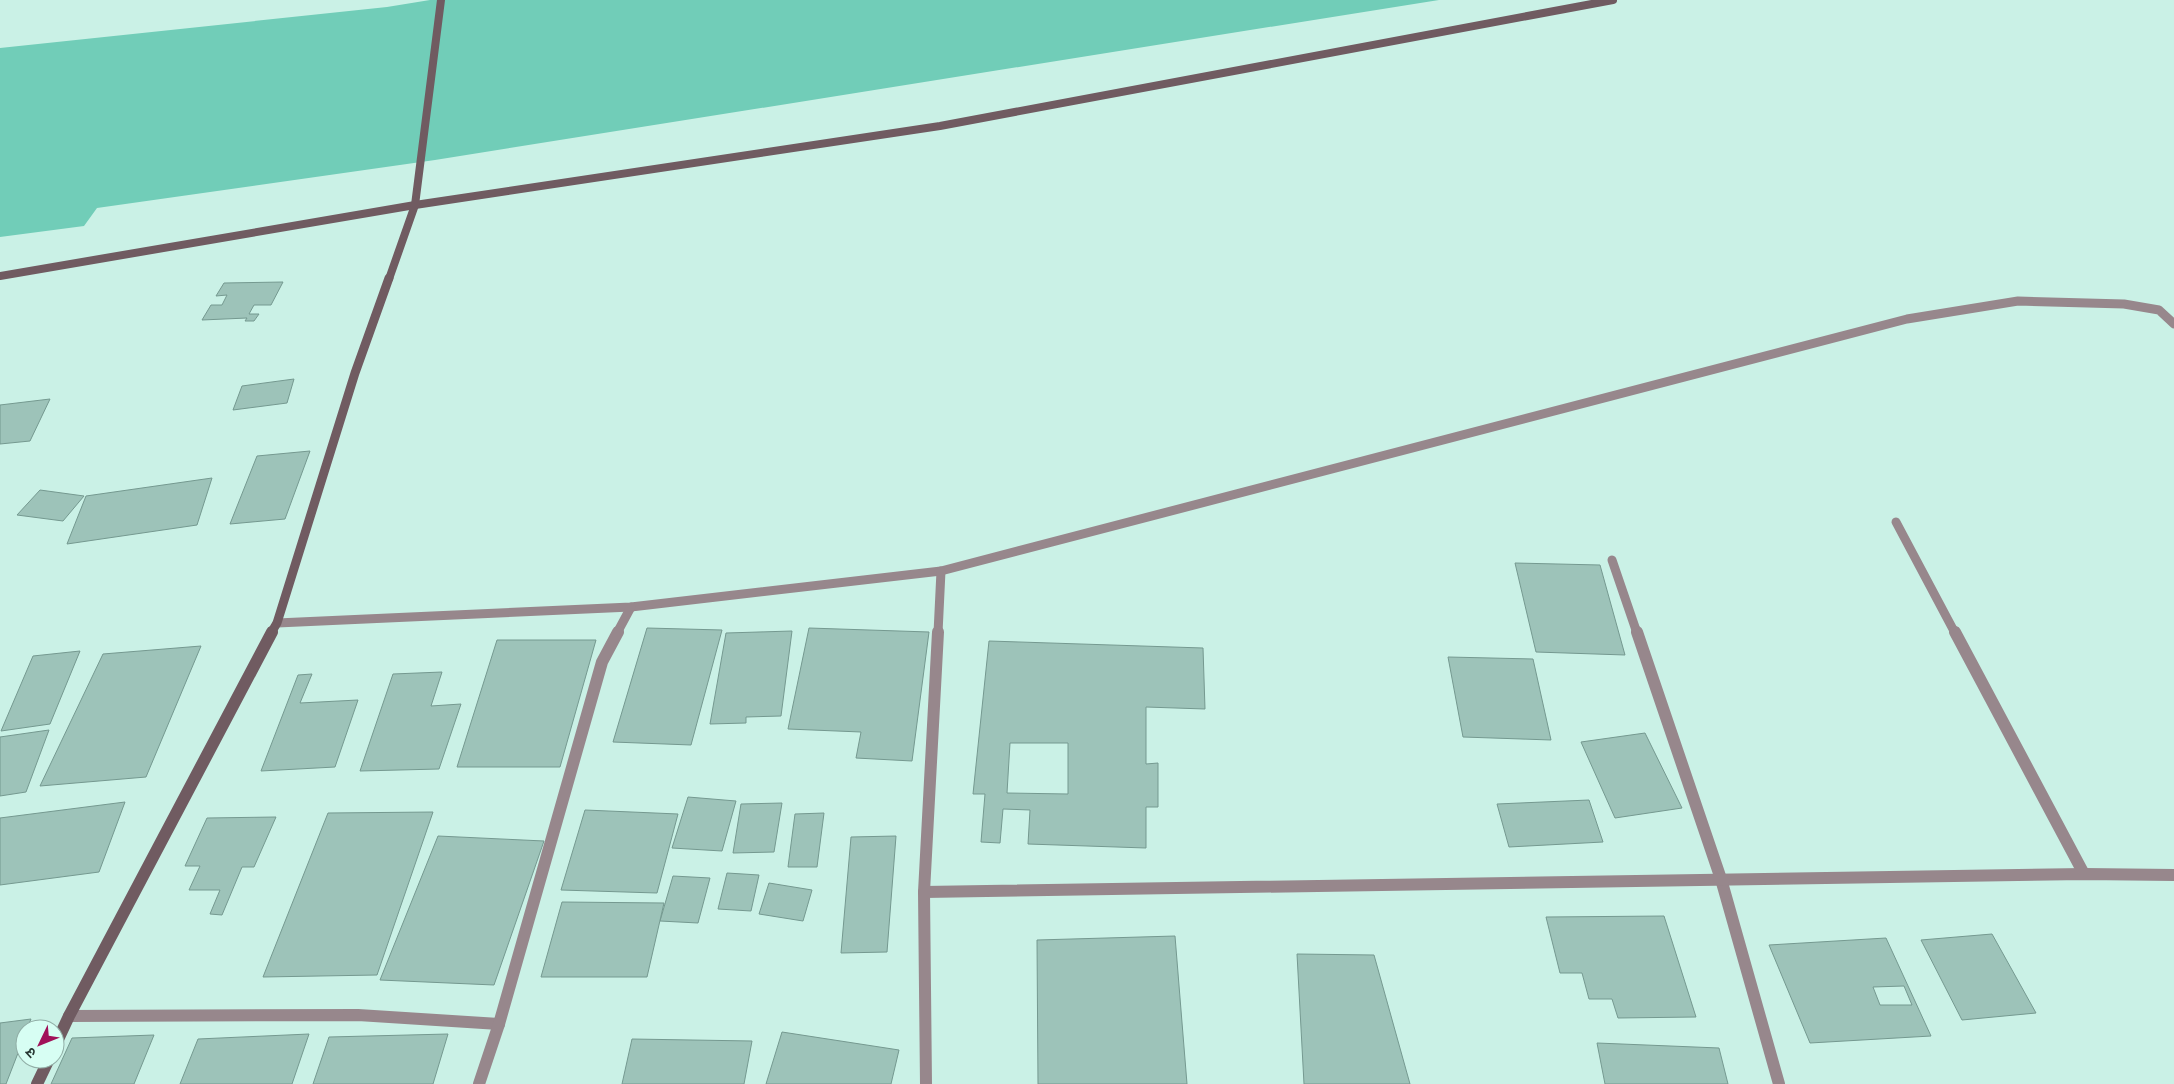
<svg xmlns="http://www.w3.org/2000/svg" width="2174" height="1084" viewBox="0 0 2174 1084" font-family="'Fira Sans Condensed','Noto Sans Devanagari',sans-serif">
<rect width="100%" height="100%" fill="#caf1e6"/>
<!-- water -->
<polygon fill="#71cdb8" points="430,0 1439,0 435,160 97,208 84,226 0,237 0,48 387,7"/>
<!-- building -->
<g fill="#9dc3b9" stroke="#759990" fill-rule="evenodd">
<polygon points="283,282 271,305 254,305 249,314 259,314 254,321 245,321 247,318 202,320 211,305 222,305 227,295 216,296 224,283"/>
<polygon points="294,379 287,403 233,410 242,386"/>
<polygon points="50,399 30,441 0,444 0,405"/>
<polygon points="310,451 285,519 230,524 257,456"/>
<polygon points="212,478 197,525 67,544 86,496"/>
<polygon points="40,490 84,496 63,521 17,515"/>
<polygon points="1515,563 1600,565 1625,655 1536,652"/>
<polygon points="647,628 722,630 691,745 613,742"/>
<polygon points="809,628 929,632 912,761 856,758 861,732 788,729"/>
<polygon points="792,631 781,716 746,717 746,723 710,724 726,633"/>
<polygon points="497,640 596,640 560,767 457,767"/>
<path d="M989,641l214,7 2,61 -59,-2v57l12,-1v44h-12v41l-118,-4 2,-34 -27,-1 -3,34 -19,-1 4,-48h-12zM1010,743h58v51l-61,-1z"/>
<polygon points="201,646 146,777 40,786 103,654"/>
<polygon points="80,651 50,724 1,731 33,656"/>
<polygon points="1448,657 1533,659 1551,740 1463,737"/>
<polygon points="442,672 431,706 461,704 439,769 360,771 393,674"/>
<polygon points="312,674 300,703 358,700 335,767 261,771 298,675"/>
<polygon points="49,730 26,792 0,796 0,737"/>
<polygon points="1645,733 1682,808 1615,818 1581,742"/>
<polygon points="688,797 736,801 722,851 672,848"/>
<polygon points="1589,800 1603,842 1509,847 1497,804"/>
<polygon points="125,802 99,872 0,885 0,818"/>
<polygon points="782,803 774,852 733,853 741,804"/>
<polygon points="585,810 678,814 657,893 561,890"/>
<polygon points="433,812 377,975 263,977 328,813"/>
<polygon points="824,813 817,867 788,867 795,814"/>
<polygon points="276,817 254,867 242,867 222,915 210,914 220,890 189,890 200,866 185,866 207,818"/>
<polygon points="438,836 544,841 494,985 380,980"/>
<polygon points="896,836 887,952 841,953 851,837"/>
<polygon points="727,873 759,875 751,911 718,909"/>
<polygon points="673,876 710,878 698,923 660,921"/>
<polygon points="769,883 812,890 803,921 759,914"/>
<polygon points="562,902 664,903 647,977 541,977"/>
<polygon points="1664,916 1696,1017 1618,1018 1612,999 1589,999 1582,973 1560,973 1546,917"/>
<polygon points="1992,934 2036,1013 1962,1020 1921,940"/>
<polygon points="1175,936 1187,1084 1038,1084 1037,940"/>
<path d="M1886,938l45,98 -121,7 -41,-98zM1904,986l8,19h-32l-7,-18z"/>
<polygon points="1297,954 1374,955 1410,1084 1304,1084"/>
<polygon points="31,1019 27,1029 25,1029 25,1035 6,1084 0,1084 0,1023"/>
<polygon points="782,1032 899,1050 891,1084 766,1084"/>
<polygon points="309,1034 292,1084 180,1084 198,1039"/>
<polygon points="448,1034 433,1084 313,1084 329,1037"/>
<polygon points="154,1035 134,1084 51,1084 72,1038"/>
<polygon points="632,1039 752,1041 744,1084 622,1084"/>
<polygon points="1597,1043 1719,1048 1728,1084 1605,1084"/>
</g>
<g fill="none" stroke-linecap="round" stroke-linejoin="round">
<!-- street-far1 -->
<g stroke="#97878c" stroke-width="9">
<polyline points="1896,522 1955,633"/>
<polyline points="1612,560 1637,633"/>
<polyline points="277,623 631,607 941,571 1907,319 2018,301 2124,304 2159,310 2174,324"/>
<polyline points="617,633 631,607"/>
<polyline points="938,633 941,571"/>
</g>
<!-- street -->
<g stroke="#97878c" stroke-width="12">
<polyline points="1637,632 1721,879 1779,1084"/>
<polyline points="1955,632 2084,874"/>
<polyline points="924,892 2084,874 2174,875"/>
<polyline points="69,1016 358,1015 499,1024"/>
<polyline points="479,1084 499,1024 602,662 618,632"/>
<polyline points="926,1084 924,892 938,632"/>
</g>
<!-- secondary-far2 -->
<g stroke="#705b61" stroke-width="8">
<polyline points="0,276 415,205 940,126 1613,0"/>
<polyline points="389,279 415,205 441,0"/>
</g>
<!-- secondary-far1 -->
<polyline stroke="#705b61" stroke-width="9" points="271,633 277,623 355,373 389,278"/>
<!-- secondary -->
<g stroke="#705b61" stroke-width="12">
<polyline points="55,1046 69,1016 272,632"/>
<polyline points="37,1084 49,1059"/>
</g>
</g>
<!-- north arrow -->
<g transform="translate(40 1044) rotate(227)"><circle r="24" fill="#d7fef3" stroke="#91aea6"/>
<path d="M0-4L9 19L0 12L-9 19Z" fill="#a11159"/>
<text y="-8" font-size="14" font-weight="bold" text-anchor="middle" fill="#273632">उ</text>
</g>
</svg>
